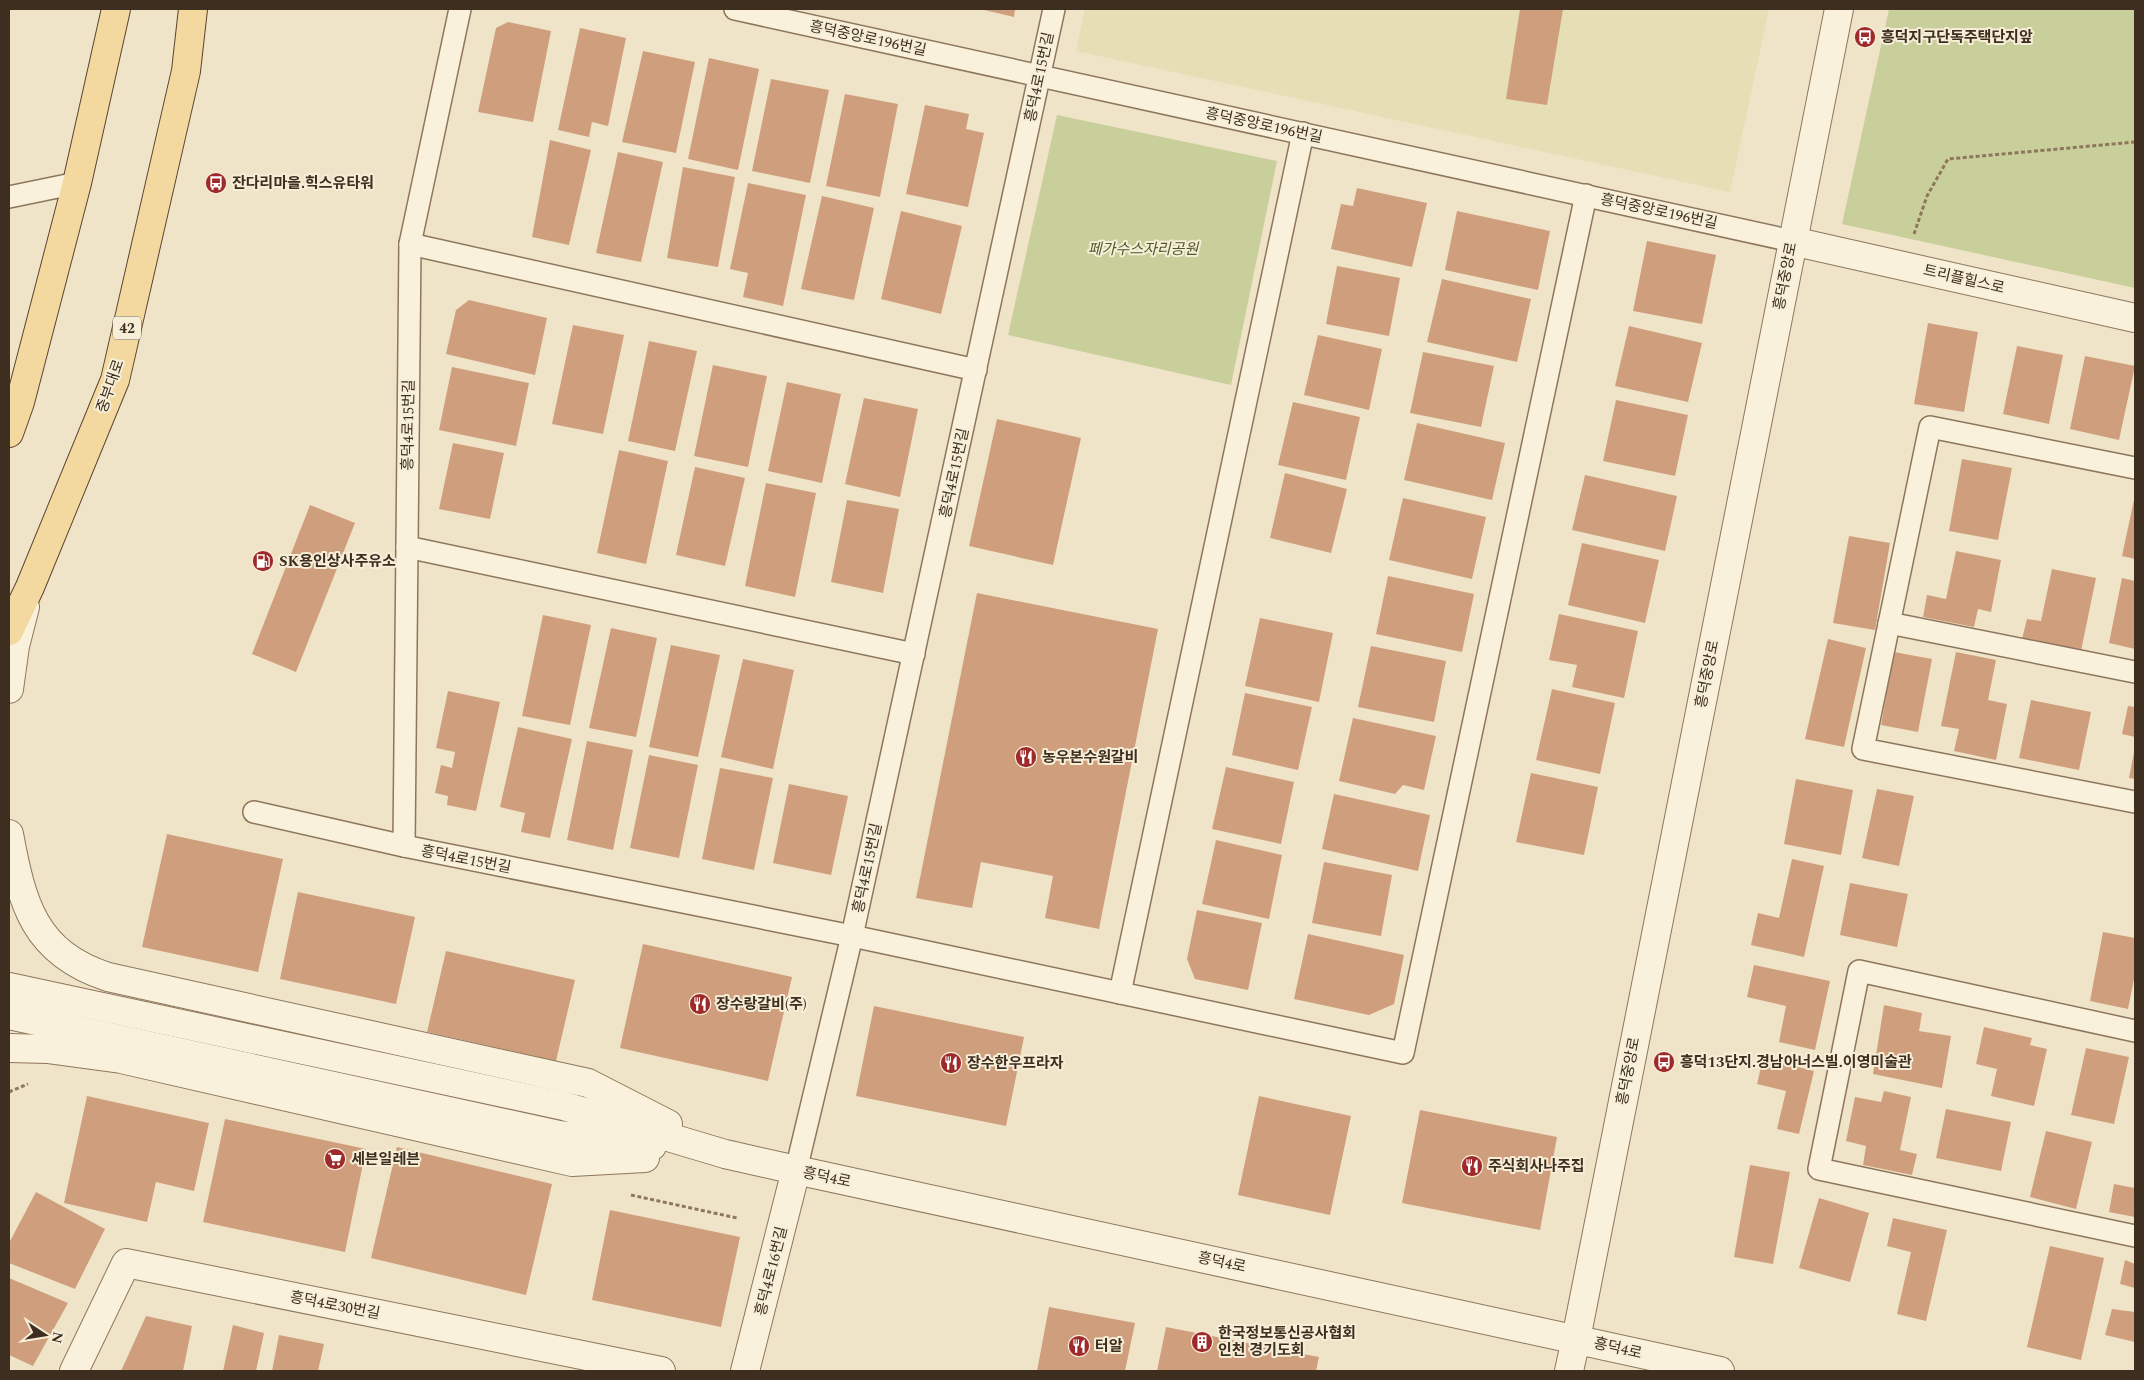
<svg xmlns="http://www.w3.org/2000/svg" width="2144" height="1380" viewBox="0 0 2144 1380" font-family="Spectral,'Noto Sans KR',serif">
<rect width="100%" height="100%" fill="#f0e4c8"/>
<!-- farmland -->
<polygon fill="#e6deb5" points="1085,9 1769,9 1730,192 1076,51"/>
<!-- green -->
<g fill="#c9cf9b">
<polygon points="1889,9 2135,9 2135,288 1842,224"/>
<polygon points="1057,115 1277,161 1231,385 1008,335"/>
</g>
<!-- building -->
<g fill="#cf9f7d">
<polygon points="980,9 1015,9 1014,17"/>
<polygon points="1520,9 1563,9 1547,105 1506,99"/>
<polygon points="508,22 551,31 533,122 478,112 496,28"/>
<polygon points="580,28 626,38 608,126 592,122 589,137 558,130"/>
<polygon points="643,51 695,62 676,153 622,142"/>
<polygon points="709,58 759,69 738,170 688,159"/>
<polygon points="771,79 829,90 810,183 752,171"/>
<polygon points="845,94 898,104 880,197 826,186"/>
<polygon points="925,105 969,114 966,129 984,133 968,207 906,194"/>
<polygon points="550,140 591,150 569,245 532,237"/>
<polygon points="618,152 663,162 641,262 596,253"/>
<polygon points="683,167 735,177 718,267 667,258"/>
<polygon points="748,183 806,195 783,306 743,297 748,273 730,269"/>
<polygon points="1357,188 1427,203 1412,267 1331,249 1341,204 1353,206"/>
<polygon points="822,196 874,208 854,300 801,289"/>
<polygon points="901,211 962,226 941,314 881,299"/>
<polygon points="1457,211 1550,231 1538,290 1445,270"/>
<polygon points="1647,241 1716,255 1702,324 1633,311"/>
<polygon points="1337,266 1400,278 1389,336 1326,324"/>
<polygon points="1442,279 1531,299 1517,362 1427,342"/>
<polygon points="469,300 547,318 535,375 446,354 456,310"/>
<polygon points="1928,323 1978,332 1964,412 1914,404"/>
<polygon points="573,325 624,335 603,434 552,424"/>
<polygon points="1629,326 1702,343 1688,402 1615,386"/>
<polygon points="1318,335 1382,349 1369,410 1304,395"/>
<polygon points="649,341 697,351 675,451 628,441"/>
<polygon points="2017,346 2063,355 2049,424 2003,414"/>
<polygon points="1423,352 1494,366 1481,427 1410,413"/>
<polygon points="2085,356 2135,366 2119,440 2070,429"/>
<polygon points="713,365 767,376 748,467 694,456"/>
<polygon points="452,367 529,383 516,446 439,430"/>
<polygon points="787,382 841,394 822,483 768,471"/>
<polygon points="864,398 918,409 900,497 845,484"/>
<polygon points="1616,400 1688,415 1675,476 1603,461"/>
<polygon points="1293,402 1360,417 1346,480 1278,465"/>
<polygon points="997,419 1081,438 1053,565 969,546"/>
<polygon points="1417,423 1505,443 1492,500 1404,480"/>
<polygon points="453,443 504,453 490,519 439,509"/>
<polygon points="619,450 668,461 646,564 597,553"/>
<polygon points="1962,459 2012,468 1998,540 1949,531"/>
<polygon points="695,467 745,478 725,566 676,555"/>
<polygon points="1285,473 1347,489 1331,553 1270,538"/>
<polygon points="1585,475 1677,496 1665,551 1572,530"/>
<polygon points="766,483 816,493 795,597 745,586"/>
<polygon points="2135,495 2135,559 2122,556"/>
<polygon points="1403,498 1486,517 1472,579 1389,560"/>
<polygon points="847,500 899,509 883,593 831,582"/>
<polygon points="310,505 355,523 296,672 252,654"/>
<polygon points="1849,536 1890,543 1875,630 1833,623"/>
<polygon points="1582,543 1659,560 1645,623 1568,605"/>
<polygon points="1956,551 2001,560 1991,612 1978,609 1974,627 1923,617 1927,595 1946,599"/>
<polygon points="2052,569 2096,578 2081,651 2022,639 2027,619 2041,621"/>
<polygon points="1388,576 1474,594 1462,652 1376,634"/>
<polygon points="2122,578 2135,581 2135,649 2109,643"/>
<polygon points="977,593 1158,629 1099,929 1045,918 1053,876 981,862 972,908 916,898"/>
<polygon points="1559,614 1638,631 1624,698 1572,687 1577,665 1549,660"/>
<polygon points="543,615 591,625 570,725 522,716"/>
<polygon points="1260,618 1333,633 1319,702 1245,686"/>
<polygon points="611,628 657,638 636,737 589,728"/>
<polygon points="1828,639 1866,648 1844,747 1805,739"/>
<polygon points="671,645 720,655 698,757 649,747"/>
<polygon points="1371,646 1446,661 1434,722 1358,707"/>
<polygon points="1894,652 1932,659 1918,732 1881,725"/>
<polygon points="1956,652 1996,660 1988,700 2007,704 1996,760 1954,751 1959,729 1941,726"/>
<polygon points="743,659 794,670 773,769 721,757"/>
<polygon points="1552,689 1615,703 1600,774 1536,760"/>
<polygon points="448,691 500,702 476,811 447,805 448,796 435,793 441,765 452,768 455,752 436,748"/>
<polygon points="1245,693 1312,707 1298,770 1232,755"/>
<polygon points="2031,700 2091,712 2079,770 2019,758"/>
<polygon points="2128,706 2135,707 2135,737 2122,734"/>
<polygon points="1353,718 1436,736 1424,790 1403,785 1395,794 1339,781"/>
<polygon points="518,727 572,739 550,838 521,832 525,813 500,807"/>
<polygon points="587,741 633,750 613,850 567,840"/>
<polygon points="2134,752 2135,752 2135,779 2129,778"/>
<polygon points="649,755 698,765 679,858 630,848"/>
<polygon points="1226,767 1294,782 1281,844 1212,829"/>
<polygon points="720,768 773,778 754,870 702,859"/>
<polygon points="1531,773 1598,787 1584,855 1516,842"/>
<polygon points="1796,779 1853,790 1841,855 1784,844"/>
<polygon points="789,784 848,796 831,875 773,863"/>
<polygon points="1877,789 1914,796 1899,866 1862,858"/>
<polygon points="1334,794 1430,815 1418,871 1322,849"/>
<polygon points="167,834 283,859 258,972 142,947"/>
<polygon points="1216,840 1282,855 1269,919 1202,904"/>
<polygon points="1792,859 1824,866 1804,957 1751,945 1758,913 1779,918"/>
<polygon points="1324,862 1392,875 1381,936 1312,923"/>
<polygon points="1850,883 1908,894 1897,947 1840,935"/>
<polygon points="298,892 415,917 396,1004 280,979"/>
<polygon points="1197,910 1262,923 1248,990 1195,979 1187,959"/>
<polygon points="2103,932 2135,938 2135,974 2128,1009 2090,1001"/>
<polygon points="1308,934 1404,955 1394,1004 1369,1015 1294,999"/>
<polygon points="643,944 792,977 768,1081 620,1048"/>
<polygon points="446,951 575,980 556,1061 427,1032"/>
<polygon points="1754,965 1830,981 1815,1050 1779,1042 1786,1006 1747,997"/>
<polygon points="1884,1005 1922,1013 1919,1031 1951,1036 1942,1088 1873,1074"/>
<polygon points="874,1006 1024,1037 1006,1126 856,1096"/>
<polygon points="1984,1027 2032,1038 2030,1045 2047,1049 2034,1106 1991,1096 1997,1069 1976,1064"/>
<polygon points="2086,1048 2129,1057 2114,1124 2071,1115"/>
<polygon points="1763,1058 1814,1071 1799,1134 1777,1129 1786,1091 1757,1084"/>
<polygon points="1884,1091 1911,1097 1900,1150 1917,1154 1912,1175 1863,1165 1866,1146 1846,1141 1855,1097 1881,1102"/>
<polygon points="87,1096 209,1123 194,1191 156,1182 147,1222 64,1203"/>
<polygon points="1259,1096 1351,1116 1330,1215 1238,1195"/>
<polygon points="1946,1109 2011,1122 2001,1171 1936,1158"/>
<polygon points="1420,1110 1557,1137 1540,1230 1402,1203"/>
<polygon points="225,1119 366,1149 345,1252 203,1222"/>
<polygon points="2046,1131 2092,1142 2076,1209 2030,1197"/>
<polygon points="397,1147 552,1184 526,1295 371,1258"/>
<polygon points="1750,1165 1790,1172 1773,1264 1734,1257"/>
<polygon points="2114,1184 2135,1188 2135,1217 2109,1212"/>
<polygon points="36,1192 105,1229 75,1289 9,1263 9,1243"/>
<polygon points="1819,1198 1869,1213 1850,1282 1799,1268"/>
<polygon points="610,1210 740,1237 721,1327 592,1300"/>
<polygon points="1893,1218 1947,1230 1926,1321 1897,1314 1911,1252 1887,1246"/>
<polygon points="2050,1246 2104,1258 2081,1360 2027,1347"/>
<polygon points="2125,1260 2135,1264 2135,1288 2120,1284"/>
<polygon points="9,1278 68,1303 33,1366 9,1355"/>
<polygon points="1049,1307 1135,1323 1125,1371 1037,1371"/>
<polygon points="2112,1309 2135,1312 2135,1342 2105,1335"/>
<polygon points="146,1316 192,1326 183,1371 121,1371"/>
<polygon points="233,1325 264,1333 256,1371 223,1371"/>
<polygon points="1166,1327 1319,1357 1316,1371 1157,1371"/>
<polygon points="279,1335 324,1344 318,1371 272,1371"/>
</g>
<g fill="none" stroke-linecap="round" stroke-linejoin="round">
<!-- service casing -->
<g stroke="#8d765c" stroke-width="24">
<g id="service">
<polyline points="735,9 1792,241"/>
<polyline points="9,197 77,183"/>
<polyline points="410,244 976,370"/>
<polyline points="2135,468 1930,427 1863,749 2135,802"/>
<polyline points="407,547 914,654"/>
<polyline points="1889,623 2135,672"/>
<polyline points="254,812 404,846 410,244 460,9"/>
<polyline points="404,846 852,936 1403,1053 1586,195"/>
<polyline points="1120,993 1303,133"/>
<polyline points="2135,1031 1859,971 1819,1169 2135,1236"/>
<polyline points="796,1170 852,936 1054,9"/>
</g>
</g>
<!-- minor casing -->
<g stroke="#8d765c" stroke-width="30">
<g id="minor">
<polyline points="1792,241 2135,318"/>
<polyline points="74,1371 126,1263 661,1371"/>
<polyline points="745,1371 796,1170"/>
<polyline points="1569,1371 1576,1339"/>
</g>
</g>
<!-- tertiary casing -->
<g stroke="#8d765c" stroke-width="30">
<g id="tertiary">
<polyline points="9,689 15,646 25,607"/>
<path d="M9,834c13,70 25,119 99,143l480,106 80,41"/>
<polyline points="9,987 564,1106 725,1154 796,1170 1720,1371"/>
<polyline points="9,1015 559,1135 652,1146"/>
<polyline points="9,1048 47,1049 121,1059 572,1162 645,1158"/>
<polyline points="1576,1339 1839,9"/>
</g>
</g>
<!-- primary casing -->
<g stroke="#5b4430" stroke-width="30">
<g id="primary">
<polyline points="9,433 20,402 77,183 116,9"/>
<polyline points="9,631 30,587 115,380 186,71 193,9"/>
</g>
</g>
<!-- path -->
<g stroke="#8d765c" stroke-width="3" stroke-dasharray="4 2.5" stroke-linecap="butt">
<polyline points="1914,234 1927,196 1948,159 2135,142"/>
<polyline points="9,1092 28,1084"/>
<polyline points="631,1195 737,1218"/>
</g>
<!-- service -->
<use href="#service" stroke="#faf1dc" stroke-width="21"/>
<!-- minor -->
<use href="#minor" stroke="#faf1dc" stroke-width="28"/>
<!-- tertiary -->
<use href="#tertiary" stroke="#faf1dc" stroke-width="28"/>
<!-- primary -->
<use href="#primary" stroke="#f3d9a0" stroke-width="28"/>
</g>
<!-- icons -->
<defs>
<g id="bus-disc" transform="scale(1.125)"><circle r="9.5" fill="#9e2a2b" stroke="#f7eed8"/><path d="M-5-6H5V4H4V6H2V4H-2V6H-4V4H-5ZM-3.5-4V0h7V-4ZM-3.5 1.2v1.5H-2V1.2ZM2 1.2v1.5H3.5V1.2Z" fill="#fff"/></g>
<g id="fuel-disc" transform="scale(1.125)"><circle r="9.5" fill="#9e2a2b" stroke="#f7eed8"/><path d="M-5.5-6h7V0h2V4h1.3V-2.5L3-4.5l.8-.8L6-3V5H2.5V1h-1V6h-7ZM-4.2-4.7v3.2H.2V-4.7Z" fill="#fff"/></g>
<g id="restaurant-disc" transform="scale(1.125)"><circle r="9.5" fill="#9e2a2b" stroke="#f7eed8"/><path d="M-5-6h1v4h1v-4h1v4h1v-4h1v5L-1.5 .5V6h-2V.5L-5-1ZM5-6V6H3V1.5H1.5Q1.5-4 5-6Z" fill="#fff"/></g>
<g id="supermarket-disc" transform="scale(1.125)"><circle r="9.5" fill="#9e2a2b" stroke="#f7eed8"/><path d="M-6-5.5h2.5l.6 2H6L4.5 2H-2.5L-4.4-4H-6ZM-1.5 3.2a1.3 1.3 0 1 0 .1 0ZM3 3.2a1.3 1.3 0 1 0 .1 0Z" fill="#fff"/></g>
<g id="building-disc" transform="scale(1.125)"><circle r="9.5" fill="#9e2a2b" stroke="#f7eed8"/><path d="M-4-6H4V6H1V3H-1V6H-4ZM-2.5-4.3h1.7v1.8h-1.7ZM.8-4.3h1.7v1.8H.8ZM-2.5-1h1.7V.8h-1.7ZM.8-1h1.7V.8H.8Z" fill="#fff"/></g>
</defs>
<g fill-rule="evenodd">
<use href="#bus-disc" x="1865" y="37"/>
<use href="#bus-disc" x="216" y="183"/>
<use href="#fuel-disc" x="263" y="561"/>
<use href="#restaurant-disc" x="1026" y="757"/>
<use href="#restaurant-disc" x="700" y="1004"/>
<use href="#bus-disc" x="1664" y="1062"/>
<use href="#restaurant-disc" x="951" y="1063"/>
<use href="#supermarket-disc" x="335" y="1159"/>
<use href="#restaurant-disc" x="1472" y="1166"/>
<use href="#building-disc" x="1202" y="1342"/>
<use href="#restaurant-disc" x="1079" y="1346"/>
</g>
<g text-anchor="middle" stroke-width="4" stroke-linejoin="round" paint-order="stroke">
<!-- shield labels -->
<rect fill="#f7eed8" stroke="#756857" stroke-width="1" x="113" y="316.5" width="28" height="23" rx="4"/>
<g font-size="14" font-weight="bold" fill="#3d2e20">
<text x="127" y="333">42</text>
</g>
<!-- poi labels -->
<g font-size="15" font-weight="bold" fill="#3d2e20" stroke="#f7eed8" text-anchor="start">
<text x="1881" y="42">흥덕지구단독주택단지앞</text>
<text x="232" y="188">잔다리마을.힉스유타워</text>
<text x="279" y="566">SK용인상사주유소</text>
<text x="1042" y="762">농우본수원갈비</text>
<text x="716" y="1009">장수랑갈비(주)</text>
<text x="1680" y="1067">흥덕13단지.경남아너스빌.이영미술관</text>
<text x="967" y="1068">장수한우프라자</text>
<text x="351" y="1164">세븐일레븐</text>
<text x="1488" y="1171">주식회사나주집</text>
<text x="1218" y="1338">한국정보통신공사협회<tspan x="1218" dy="17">인천 경기도회</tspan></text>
<text x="1095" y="1351">터알</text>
</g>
<!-- street labels -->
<g font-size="15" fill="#3d2e20" stroke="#f7eed8">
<text transform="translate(868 38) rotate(12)" y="5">흥덕중앙로196번길</text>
<text transform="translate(1039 77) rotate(-78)" y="5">흥덕4로15번길</text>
<text transform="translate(1264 125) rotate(12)" y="5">흥덕중앙로196번길</text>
<text transform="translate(1659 211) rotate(12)" y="5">흥덕중앙로196번길</text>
<text transform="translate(1785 276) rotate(-79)" y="5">흥덕중앙로</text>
<text transform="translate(1964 279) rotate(13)" y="5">트리플힐스로</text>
<text transform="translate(110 386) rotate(-71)" y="5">중부대로</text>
<text transform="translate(408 425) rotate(-89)" y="5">흥덕4로15번길</text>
<text transform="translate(954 473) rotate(-78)" y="5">흥덕4로15번길</text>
<text transform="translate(1707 674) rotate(-79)" y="5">흥덕중앙로</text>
<text transform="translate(466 859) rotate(11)" y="5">흥덕4로15번길</text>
<text transform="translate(867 868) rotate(-78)" y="5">흥덕4로15번길</text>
<text transform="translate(1628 1071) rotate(-79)" y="5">흥덕중앙로</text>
<text transform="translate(827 1177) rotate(12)" y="5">흥덕4로</text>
<text transform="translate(1222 1262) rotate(12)" y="5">흥덕4로</text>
<text transform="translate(771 1271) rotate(-76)" y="5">흥덕4로16번길</text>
<text transform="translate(335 1305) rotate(11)" y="5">흥덕4로30번길</text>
<text transform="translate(1618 1348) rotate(13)" y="5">흥덕4로</text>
</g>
<!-- park labels -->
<g font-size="15" font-style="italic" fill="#4d5a26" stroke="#f7eed8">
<text x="1143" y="254">페가수스자리공원</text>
</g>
</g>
<!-- border -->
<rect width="2144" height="1380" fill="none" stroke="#3d2e20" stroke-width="20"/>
<!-- north arrow -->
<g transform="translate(45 1335) rotate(102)" stroke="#f7eed8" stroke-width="4" paint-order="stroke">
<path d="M0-4L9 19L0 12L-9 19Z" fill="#3d2e20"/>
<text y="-8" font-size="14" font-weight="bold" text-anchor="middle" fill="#3d2e20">N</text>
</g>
</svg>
